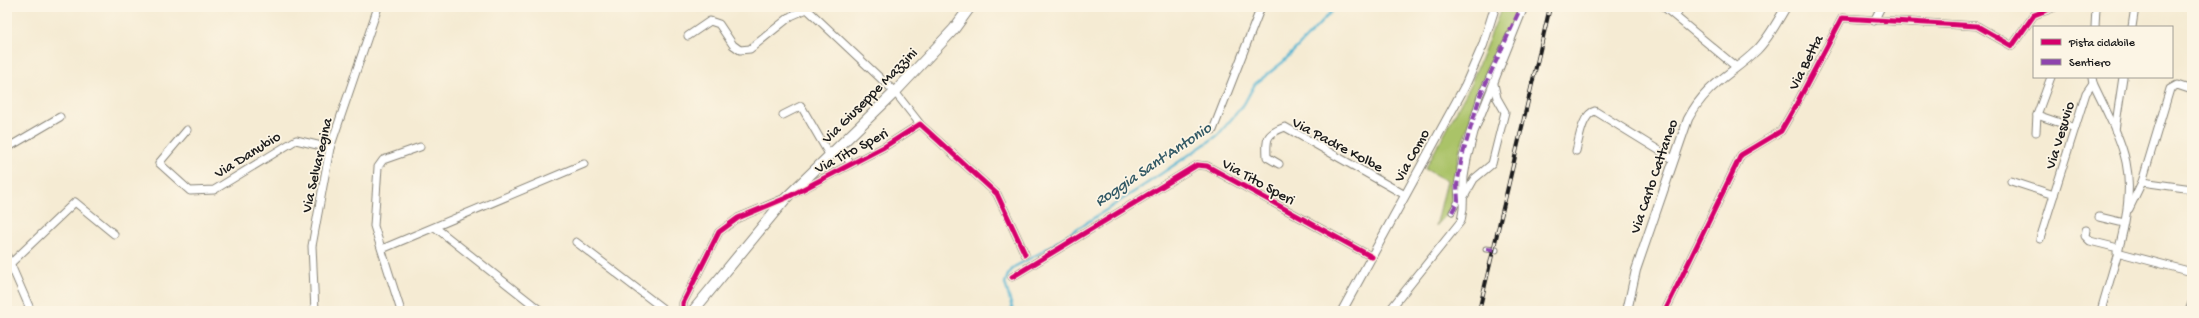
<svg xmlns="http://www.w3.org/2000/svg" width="2199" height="318" viewBox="0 0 2199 318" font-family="'Gochi Hand',sans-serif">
<rect width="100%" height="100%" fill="#fcf5e5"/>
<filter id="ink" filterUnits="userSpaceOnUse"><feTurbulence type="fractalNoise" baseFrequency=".025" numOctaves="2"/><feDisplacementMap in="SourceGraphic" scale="8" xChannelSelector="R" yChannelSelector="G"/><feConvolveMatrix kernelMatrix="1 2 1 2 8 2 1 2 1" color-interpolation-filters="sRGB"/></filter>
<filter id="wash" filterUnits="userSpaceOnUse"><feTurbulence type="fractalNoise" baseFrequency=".012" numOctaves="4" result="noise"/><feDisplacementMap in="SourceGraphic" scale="16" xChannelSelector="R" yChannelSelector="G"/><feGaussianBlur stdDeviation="0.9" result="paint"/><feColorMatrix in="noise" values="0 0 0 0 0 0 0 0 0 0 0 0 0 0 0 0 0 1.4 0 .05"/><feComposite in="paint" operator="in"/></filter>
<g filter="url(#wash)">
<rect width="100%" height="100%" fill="#f5ebd3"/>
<!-- grass -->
<polygon fill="#aac368" stroke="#637042" points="1502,7 1520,7 1481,89 1460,149 1457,164 1456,201 1452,209 1436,226 1447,181 1425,169 1469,88"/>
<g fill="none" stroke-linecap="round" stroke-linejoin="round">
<!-- stream -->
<polyline stroke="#53b4d2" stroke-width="2.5" points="1013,311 1005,283 1008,275 1014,267 1040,253 1146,184 1217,136 1244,104 1255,84 1283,62 1336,7"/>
</g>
</g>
<g filter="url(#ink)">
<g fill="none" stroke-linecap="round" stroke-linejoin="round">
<!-- pedestrian casing -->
<g stroke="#888478" stroke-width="7">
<g id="pedestrian">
<polyline points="1452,212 1458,201 1457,185 1462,157 1480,96 1509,35"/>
<polyline points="1486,249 1496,250"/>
</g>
</g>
<!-- minor casing -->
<g stroke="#888478" stroke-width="9">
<g id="minor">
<polyline points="1664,7 1735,66"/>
<polyline points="1676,16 1680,7"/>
<polyline points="1874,21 1881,7"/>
<polyline points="2095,27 2096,7"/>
<polyline points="2132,27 2135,7"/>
<polyline points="688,36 710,21 719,24 733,45 740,50 750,49 791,16 807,9 895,92 920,124"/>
<path d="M2092,77l1,6c12,26 27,52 33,79 10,47 -13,104 -25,149"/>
<polyline points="783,115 801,106 830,156"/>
<polyline points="2037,115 2075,128"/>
<polyline points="187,130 159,163 190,191 214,190 296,140 330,148"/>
<polyline points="1213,130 1261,7"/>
<polyline points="2115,130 2123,77"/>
<polyline points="2036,132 2037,115 2051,77"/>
<polyline points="840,147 851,164"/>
<polyline points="7,148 60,117"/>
<path d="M1576,151c3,-11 6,-37 19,-40l78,48"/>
<path d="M1279,164l-12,-7c-1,-19 -1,-23 18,-30l120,68"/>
<polyline points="2011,181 2054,195"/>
<polyline points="2142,182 2192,189"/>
<polyline points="795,193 884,147 920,124 997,194 1025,254"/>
<polyline points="1465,195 1474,179 1492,164 1505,112 1497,98 1494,84"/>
<polyline points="2129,209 2142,182 2170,89 2177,85 2192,90"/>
<polyline points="2099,217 2124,223"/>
<polyline points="436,228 541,311"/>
<polyline points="2086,230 2085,236 2090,241 2118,248"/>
<polyline points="2040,239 2086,93 2093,83"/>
<polyline points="576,242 666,311"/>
<polyline points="382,249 584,164"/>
<polyline points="2117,252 2192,272"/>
<polyline points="7,256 31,311"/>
<polyline points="10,264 75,202 114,234"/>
<polyline points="1012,277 1197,165 1207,166 1372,257"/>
<polyline points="315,311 312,246 330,148 378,7"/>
<polyline points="401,311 374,226 378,167 383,160 420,147"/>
<polyline points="683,311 683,303 719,232 738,218 785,198"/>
<polyline points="1389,311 1461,221 1463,209 1464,177 1467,159 1474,132 1524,7"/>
<polyline points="1665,311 1741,155 1781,131 1796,105 1842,18 1977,26 2012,46 2034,15 2055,7"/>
<polyline points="2189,311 2192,303"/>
</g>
</g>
<!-- tertiary casing -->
<g stroke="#888478" stroke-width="10">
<g id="tertiary">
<polyline points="1342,311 1465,86 1483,45 1495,7"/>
<path d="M1627,311l9,-41 52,-151c19,-36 42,-43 69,-69 12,-12 20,-28 29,-43"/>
</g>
</g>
<!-- secondary casing -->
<g stroke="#888478" stroke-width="12">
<polyline id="secondary" points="693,311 786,198 895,92 954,29 970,7"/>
</g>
<!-- pedestrian -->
<use href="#pedestrian" stroke="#fff" stroke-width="5"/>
<!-- minor -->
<use href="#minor" stroke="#fff" stroke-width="7"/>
<!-- tertiary -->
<use href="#tertiary" stroke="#fff" stroke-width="8"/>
<!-- secondary -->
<use href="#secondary" stroke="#fff" stroke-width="10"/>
<!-- rail casing -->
<g stroke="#1c1c1c" stroke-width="4">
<polyline id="rail" points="1479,311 1550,7"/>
</g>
<!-- rail -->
<use href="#rail" stroke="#fcf5e5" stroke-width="2.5" stroke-dasharray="8" stroke-linecap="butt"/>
<!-- quiet -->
<g stroke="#8e44ad" stroke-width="4" stroke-dasharray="8 4" stroke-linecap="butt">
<polyline points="1452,212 1458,201 1457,185 1462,157 1480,96 1521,7"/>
<polyline points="1486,249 1496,250"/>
</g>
<!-- cycleway casing -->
<g stroke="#fcf5e5" stroke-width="8">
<g id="cycleway">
<polyline points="1012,277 1197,165 1207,166 1372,257"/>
<polyline points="683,311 683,303 719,232 738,218 786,198 884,147 920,124 997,194 1025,254"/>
<polyline points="1665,311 1741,155 1781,131 1796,105 1842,18 1977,26 2012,46 2034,15 2055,7"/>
</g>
</g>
<!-- cycleway -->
<use href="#cycleway" stroke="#d6006c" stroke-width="5"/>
</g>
</g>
<g text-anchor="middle" stroke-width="3.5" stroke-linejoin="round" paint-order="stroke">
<!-- street labels -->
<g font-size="15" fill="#1c1c1c" stroke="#fcf5e5">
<text transform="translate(1805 62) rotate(-63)" y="5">Via Betta</text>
<text transform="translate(869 95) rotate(-45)" y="5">Via Giuseppe Mazzini</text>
<text transform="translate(2059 135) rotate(-73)" y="5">Via Vesuvio</text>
<text transform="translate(1338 144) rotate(28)" y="5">Via Padre Kolbe</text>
<text transform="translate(851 150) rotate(-28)" y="5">Via Tito Speri</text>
<text transform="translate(247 154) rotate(-32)" y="5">Via Danubio</text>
<text transform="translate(1411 155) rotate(-61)" y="5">Via Como</text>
<text transform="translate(316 165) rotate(-77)" y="5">Via Selvaregina</text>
<text transform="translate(1653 176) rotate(-71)" y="5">Via Carlo Cattaneo</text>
<text transform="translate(1259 181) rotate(29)" y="5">Via Tito Speri</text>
</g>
<!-- water labels -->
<g font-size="16" font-style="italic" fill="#325965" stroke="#fcf5e5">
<text transform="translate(1152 163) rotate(-34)" y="6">Roggia Sant'Antonio</text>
</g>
</g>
<!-- margin -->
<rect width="2199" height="318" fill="none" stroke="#fcf5e5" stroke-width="24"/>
<!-- legend -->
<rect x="2033" y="26" width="140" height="52" fill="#fcf5e5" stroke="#a29e95"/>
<rect x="2041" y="39" width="20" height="6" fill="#d6006c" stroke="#a29e95"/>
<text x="2069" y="46" font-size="12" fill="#1c1c1c">Pista ciclabile</text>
<rect x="2041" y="59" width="20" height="6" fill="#8e44ad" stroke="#a29e95"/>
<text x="2069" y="66" font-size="12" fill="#1c1c1c">Sentiero</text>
</svg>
